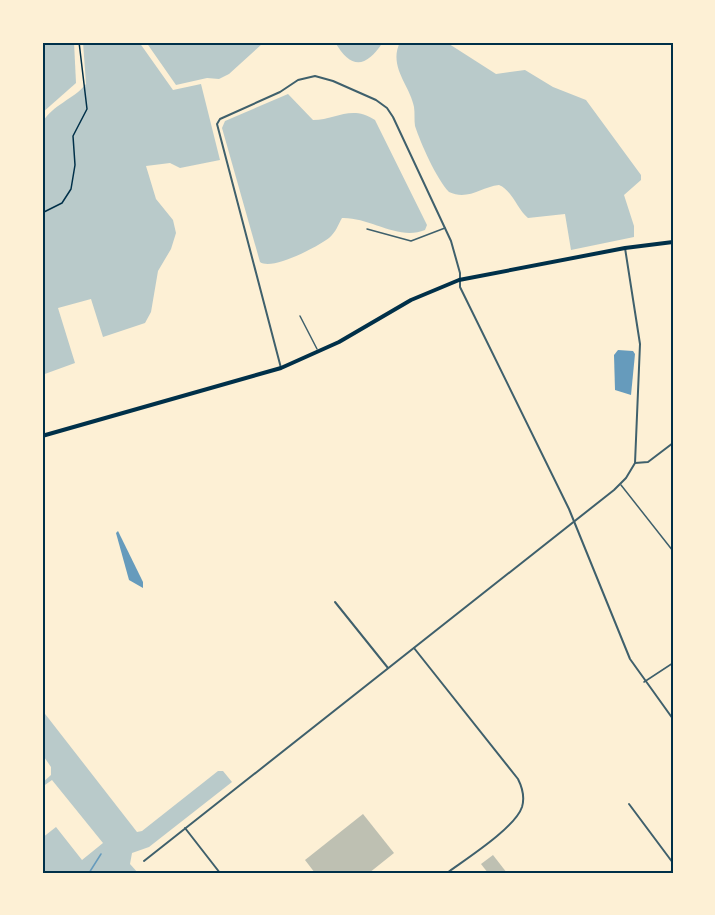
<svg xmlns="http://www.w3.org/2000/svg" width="715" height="915" viewBox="0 0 715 915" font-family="Raleway,sans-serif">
<rect width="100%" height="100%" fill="#fdf0d5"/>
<!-- green -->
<g fill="#b9caca">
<polygon points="42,42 74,42 76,83 42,113"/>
<path d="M83,42h56l34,48 28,-6 19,76 -40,8 -10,-5 -24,3 10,33 17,21 3,13 -5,16 -13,22 -7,41 -6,11 -42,14 -12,-38 -33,9 17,55 -33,12v-252c11,-19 31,-23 44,-39z"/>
<polygon points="146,42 260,42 262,44 229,74 219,79 207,78 176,85"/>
<path d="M335,42h48c-17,26 -32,28 -48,0z"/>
<path d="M400,42h46l50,32 29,-4 28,17 33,13 55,75v5l-17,15 10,31v11l-63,13 -6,-36 -37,4c-11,-9 -16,-28 -29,-33 -18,2 -31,16 -50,7 -13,-14 -28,-48 -34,-66 -1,-6 0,-13 -1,-19 -4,-22 -26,-40 -14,-65z"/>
<path d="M288,94l25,26c23,0 38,-16 62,0l52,105 -2,5c-27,11 -55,-13 -83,-12 -4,7 -6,14 -13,20 -12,9 -57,33 -69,24l-38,-134 3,-7z"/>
<polygon points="42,710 137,832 142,831 218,771 223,771 232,782 149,847 132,853 130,864 138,873 42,873 42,838 56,827 82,860 103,843 52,780 42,787 42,783 51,775 51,767 42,754"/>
</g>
<!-- water -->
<g fill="#669bbc">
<polygon points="618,350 633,351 635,354 631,395 615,390 614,355"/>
<polygon points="118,531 143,582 143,588 129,580 116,533"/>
</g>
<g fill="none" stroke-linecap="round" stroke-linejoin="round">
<!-- stream -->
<polyline stroke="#669bbc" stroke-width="1.5" points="89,873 101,854"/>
</g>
<!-- building -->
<g fill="#bec0b2">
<polygon points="363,814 394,853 369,873 315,873 305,860"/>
<polygon points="493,855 507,873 488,873 481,864"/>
</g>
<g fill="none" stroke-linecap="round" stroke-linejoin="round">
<!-- path -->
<polyline stroke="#003049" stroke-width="1.5" points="42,213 62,203 71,189 75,165 73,136 87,109 79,42"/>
<!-- service -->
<g stroke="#3f606c" stroke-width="1.5">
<polyline points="367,229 411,241 445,228"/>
<polyline points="300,316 317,349"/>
<polyline points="621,485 673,551"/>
<polyline points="644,682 673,663"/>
</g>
<!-- minor -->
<g stroke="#3f606c" stroke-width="2">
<polyline points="625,248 640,344 635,463"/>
<polyline points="281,368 217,124 220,119 280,92 298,80 315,76 333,81 376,100 387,108 393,117 451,241 460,273 460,287 569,509 630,659 673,719"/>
<polyline points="335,602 388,668"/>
<path d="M414,648l104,131c4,8 7,18 4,28 -7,21 -56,52 -75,66"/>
<polyline points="629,804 673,863"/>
<polyline points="185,828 220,873"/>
<polyline points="144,861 614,490 626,478 635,463 648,462 673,443"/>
</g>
<!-- tertiary -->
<polyline stroke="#3f606c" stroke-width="3" points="670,873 673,871"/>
<!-- trunk -->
<polyline stroke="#003049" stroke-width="4" points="42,436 281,368 339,342 411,300 459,280 625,248 673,242"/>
</g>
<!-- border -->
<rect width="715" height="915" fill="none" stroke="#fdf0d5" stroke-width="87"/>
<rect x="44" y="44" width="628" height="828" fill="none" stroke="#003049" stroke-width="2"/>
</svg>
